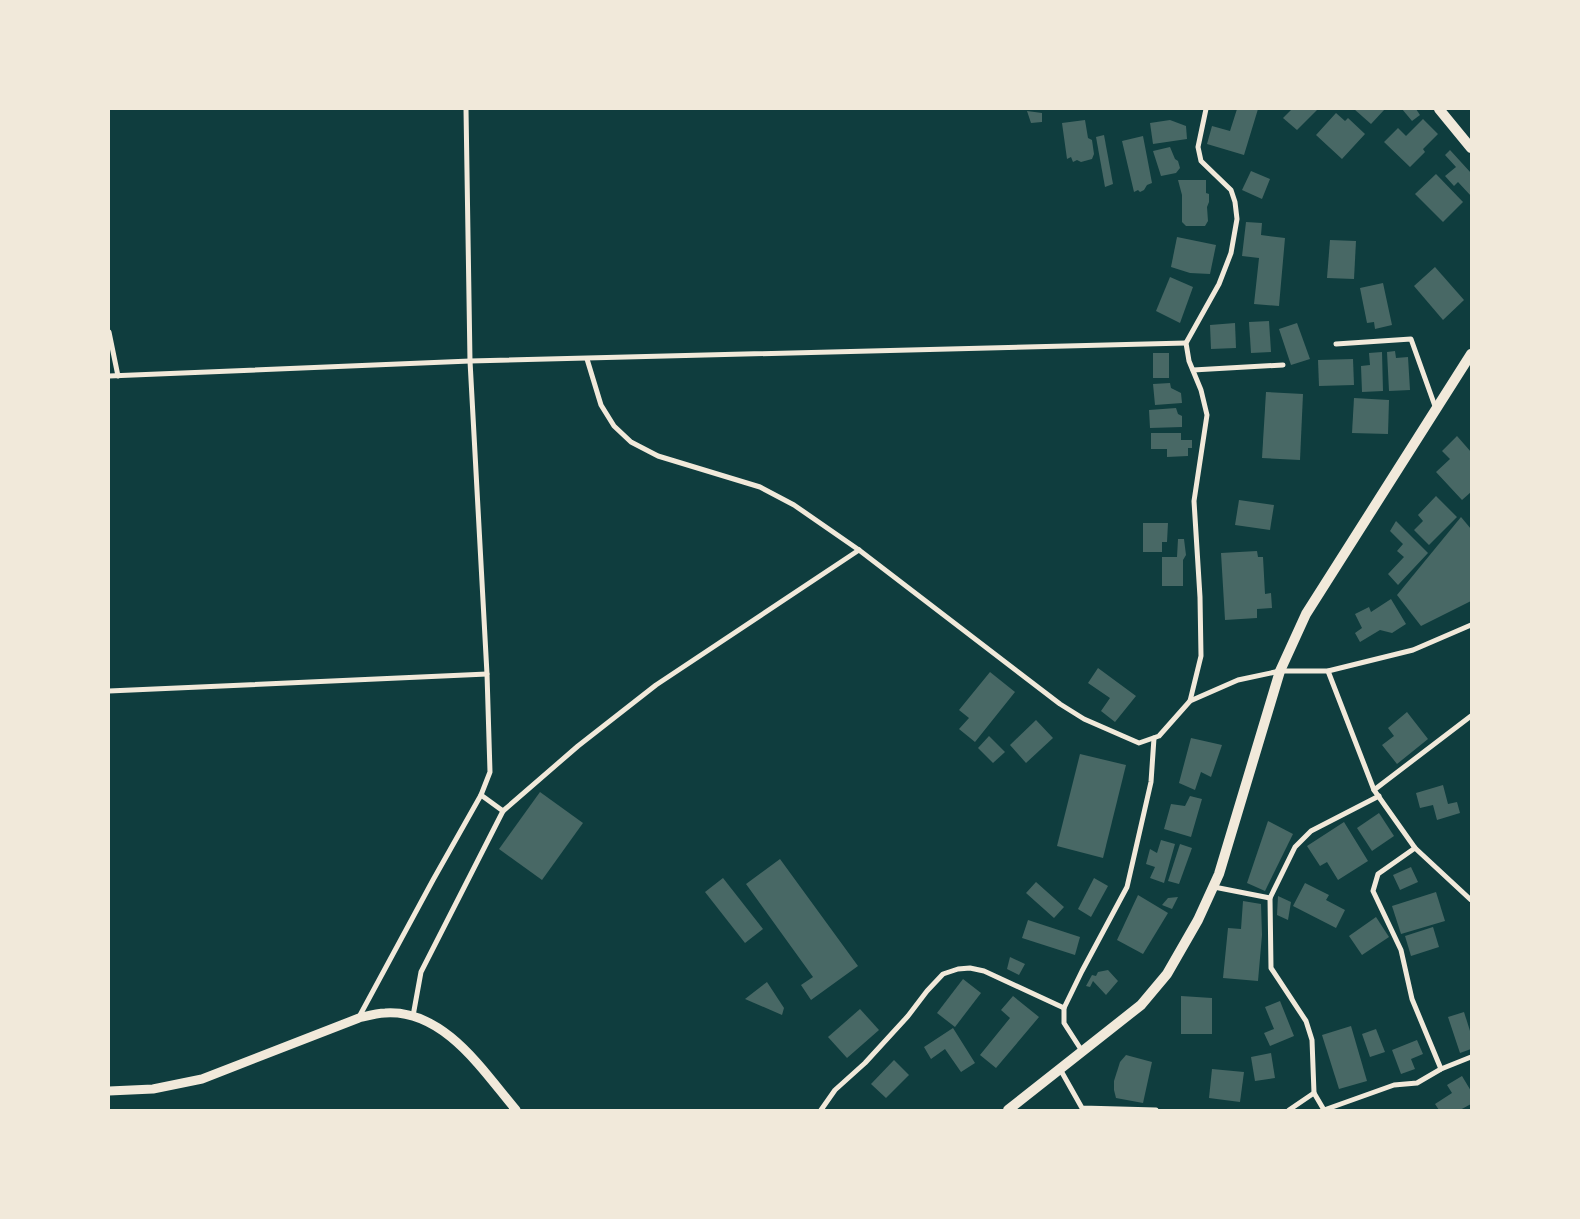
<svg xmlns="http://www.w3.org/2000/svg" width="1580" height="1219" viewBox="0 0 1580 1219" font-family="Poppins,sans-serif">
<rect width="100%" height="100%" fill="#0f3d3e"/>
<!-- building -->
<g fill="#486865">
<polygon points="1237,109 1258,109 1244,155 1207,144 1212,126 1230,131"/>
<polygon points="1292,109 1318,109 1297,130 1283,118"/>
<polygon points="1354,109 1385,109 1371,124"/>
<polygon points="1402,109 1416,109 1420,115 1412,121"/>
<polygon points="1027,111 1042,113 1042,122 1031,123"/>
<polygon points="1336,113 1345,121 1348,118 1365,134 1342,159 1316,135"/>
<polygon points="1423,119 1438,134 1423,149 1425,152 1410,167 1384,142 1398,128 1406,136"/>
<polygon points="1085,120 1088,138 1092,140 1094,154 1092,159 1081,162 1077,160 1073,162 1071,157 1067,159 1062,123"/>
<polygon points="1170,120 1186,126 1187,139 1153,144 1150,123"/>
<polygon points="1104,135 1113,184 1105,187 1096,137"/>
<polygon points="1143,136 1152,183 1147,185 1144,190 1140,192 1138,190 1134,192 1122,141"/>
<polygon points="1170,147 1175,159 1178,161 1180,168 1176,173 1161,176 1153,151"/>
<polygon points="1450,150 1471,173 1471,196 1458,182 1454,186 1445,176 1456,167 1445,155"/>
<polygon points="1251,171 1270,179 1262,199 1242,190"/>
<polygon points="1436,174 1463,202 1443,222 1415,194"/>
<polygon points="1178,180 1206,180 1206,193 1209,194 1209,202 1207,207 1208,221 1205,226 1186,226 1182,222 1182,195"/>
<polygon points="1246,222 1262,223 1261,235 1285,238 1279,306 1254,304 1259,258 1242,256"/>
<polygon points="1177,237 1216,245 1210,274 1190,273 1171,267"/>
<polygon points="1330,240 1356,241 1354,279 1327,278"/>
<polygon points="1435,267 1464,300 1443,320 1414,286"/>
<polygon points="1170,277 1193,287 1180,323 1156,311"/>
<polygon points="1383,283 1392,325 1375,329 1374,322 1367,323 1360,288"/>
<polygon points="1269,321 1271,352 1251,353 1249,322"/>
<polygon points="1235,323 1236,348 1211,349 1210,325"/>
<polygon points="1297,323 1310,359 1291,365 1279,329"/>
<polygon points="1395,351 1396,358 1408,357 1410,390 1389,391 1387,352"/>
<polygon points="1382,352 1383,391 1362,392 1361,366 1370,365 1369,353"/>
<rect x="1153" y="353" width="16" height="25"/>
<polygon points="1353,359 1354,385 1319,386 1318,360"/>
<polygon points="1170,383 1171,388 1181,393 1182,403 1155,405 1153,384"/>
<polygon points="1266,392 1303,394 1300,460 1262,458"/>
<polygon points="1354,398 1389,400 1388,434 1352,433"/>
<polygon points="1176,408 1178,414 1182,416 1182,427 1150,428 1149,410"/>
<polygon points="1151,433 1181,433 1181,440 1192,440 1192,448 1188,448 1188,456 1167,457 1167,449 1151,449"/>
<polygon points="1457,436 1471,452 1471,492 1462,500 1436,472 1450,459 1442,451"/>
<polygon points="1436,496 1457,517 1429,545 1414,530 1423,521 1418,515"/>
<polygon points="1239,500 1274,505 1270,530 1235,525"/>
<polygon points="1461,517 1471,529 1471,601 1421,626 1397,595"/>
<polygon points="1396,521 1428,553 1398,585 1388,574 1404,557 1397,551 1403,544 1390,531"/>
<polygon points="1143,523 1168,523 1167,542 1162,542 1162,552 1143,552"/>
<polygon points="1178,539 1184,539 1186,555 1183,560 1183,586 1162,586 1162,557 1177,557"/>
<polygon points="1257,551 1258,557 1263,557 1265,594 1271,593 1272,608 1257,609 1257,618 1225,620 1221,553"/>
<polygon points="1391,599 1406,624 1392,633 1380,630 1360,642 1355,633 1362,628 1355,614 1369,607 1371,612"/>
<polygon points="1098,668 1136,696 1115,722 1101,711 1110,698 1088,683"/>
<polygon points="990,672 1015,692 975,742 959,729 969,718 959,710"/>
<polygon points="1407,712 1428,739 1397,764 1382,745 1394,736 1388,728"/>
<polygon points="1036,720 1053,738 1026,763 1010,745"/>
<polygon points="989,736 1005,752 993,763 978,748"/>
<polygon points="1191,738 1222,745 1211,777 1201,772 1195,790 1179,783"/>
<polygon points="1080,754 1126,765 1103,858 1057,846"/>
<polygon points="1443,785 1448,804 1457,802 1460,813 1437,820 1433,805 1420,808 1416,793"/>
<polygon points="540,792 583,823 542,880 499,849"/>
<polygon points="1190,796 1202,799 1191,837 1164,829 1171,804 1185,806"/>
<polygon points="1379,813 1394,836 1372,851 1357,828"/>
<polygon points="1268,821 1293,834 1265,891 1247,883"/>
<polygon points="1344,822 1368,861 1338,880 1327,862 1320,866 1307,846"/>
<polygon points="1161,840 1175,844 1164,883 1150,878 1155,867 1146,864 1150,849 1157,853"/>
<polygon points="1180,844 1192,848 1179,884 1168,881"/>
<polygon points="780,859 858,966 811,1000 801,985 813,977 746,884"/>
<polygon points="1411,867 1418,882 1400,890 1393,875"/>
<polygon points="723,878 763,929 745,943 705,892"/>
<polygon points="1094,878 1108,886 1091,917 1078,909"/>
<polygon points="1036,882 1064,907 1054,918 1026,893"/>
<polygon points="1305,883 1329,895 1326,900 1345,910 1336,928 1293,906"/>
<polygon points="1436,892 1445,921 1401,934 1392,906"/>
<polygon points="1138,895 1168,913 1143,954 1117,940"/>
<polygon points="1278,896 1291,902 1288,920 1277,915"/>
<polygon points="1178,897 1172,909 1162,905 1168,898"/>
<polygon points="1243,901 1261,904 1262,935 1258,981 1223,978 1228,928 1241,929"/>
<polygon points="1376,917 1389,937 1362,955 1349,936"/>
<polygon points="1028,920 1080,937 1075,955 1022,938"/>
<polygon points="1433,927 1439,947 1411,956 1405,936"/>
<polygon points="1010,957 1025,964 1019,975 1007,969"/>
<polygon points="1108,970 1118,981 1106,995 1093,981 1090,987 1086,986 1092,975 1096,976 1098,972"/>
<polygon points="963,979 981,993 955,1027 937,1013"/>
<polygon points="767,982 784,1008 782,1015 745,999"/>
<polygon points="1013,996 1039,1017 996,1068 980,1055 1010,1018 1001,1010"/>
<polygon points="1181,996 1212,998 1212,1034 1181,1034"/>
<polygon points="1280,1001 1294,1036 1270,1046 1264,1033 1274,1029 1265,1007"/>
<polygon points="860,1009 879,1030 847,1058 828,1037"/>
<polygon points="1464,1012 1471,1034 1471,1049 1460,1053 1448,1017"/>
<polygon points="1351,1026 1367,1081 1339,1089 1322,1035"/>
<polygon points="953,1028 975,1063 961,1072 945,1049 931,1059 924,1047"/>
<polygon points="1376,1029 1385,1052 1370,1057 1362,1034"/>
<polygon points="1417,1040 1423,1054 1411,1059 1415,1069 1401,1074 1392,1050"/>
<polygon points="1271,1053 1275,1078 1255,1081 1251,1057"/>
<polygon points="1126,1055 1152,1062 1143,1103 1116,1098 1114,1090 1114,1081 1120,1062"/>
<polygon points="894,1060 909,1075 886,1098 871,1084"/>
<polygon points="1212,1069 1244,1072 1240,1102 1209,1098"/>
<polygon points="1462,1076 1471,1091 1471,1104 1460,1110 1439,1110 1435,1104 1452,1093 1447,1085"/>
</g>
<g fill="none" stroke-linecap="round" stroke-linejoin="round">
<!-- minor -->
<g stroke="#f1e9da" stroke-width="5">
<polyline points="109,332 118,376"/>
<polyline points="1336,344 1411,339 1436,409"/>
<polyline points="587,359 601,405 614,426 631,442 658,456 760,487 794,505 859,550 1060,704 1084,719 1139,743 1159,736 1190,701 1238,680 1280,671 1328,671 1413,650 1471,625"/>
<polyline points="1193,370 1283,365"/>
<polyline points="109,376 470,361 1186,343"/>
<polyline points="1328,671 1374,790 1415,848 1471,900"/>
<polyline points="109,691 487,674"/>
<polyline points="1190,701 1201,656 1200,597 1194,501 1207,415 1201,390 1189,361 1186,343 1219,284 1231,253 1237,219 1235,202 1231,190 1201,161 1198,147 1206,109"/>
<polyline points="1374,790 1471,716"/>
<polyline points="481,795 503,811 578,746 656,685 859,550"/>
<polyline points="1415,848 1378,874 1373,891 1401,950 1412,999 1441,1069"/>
<polyline points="1214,887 1270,898"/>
<polyline points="413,1016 421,972 503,811"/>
<polyline points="359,1017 433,880 481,795 490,772 487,674 470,361 466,109"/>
<polyline points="1082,1051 1064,1023 1064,1008 1082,971 1127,887 1151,782 1154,738"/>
<polyline points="1060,1069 1082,1108 1156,1110"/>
<polyline points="1314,1093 1312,1040 1306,1021 1271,968 1270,898 1295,847 1311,831 1379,796"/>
<polyline points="821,1110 835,1090 865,1063 908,1016 927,991 943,974 958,969 970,968 984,971 1064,1008"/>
<polyline points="1289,1110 1314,1093 1324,1110"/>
<polyline points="1324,1110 1394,1085 1417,1083 1441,1069 1471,1057"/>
</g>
<!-- tertiary -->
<path stroke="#f1e9da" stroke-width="9" d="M109,1091l44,-2 49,-10 157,-61c8,-2 18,-5 26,-5 59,-4 98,58 131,97"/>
<!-- secondary -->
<g stroke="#f1e9da" stroke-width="10">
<polyline points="1439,109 1471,148"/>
<polyline points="1008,1110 1141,1005 1167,974 1198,920 1219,874 1280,671 1306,614 1471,354"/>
</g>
</g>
<!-- border -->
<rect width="1580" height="1219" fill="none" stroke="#f1e9da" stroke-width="220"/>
</svg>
